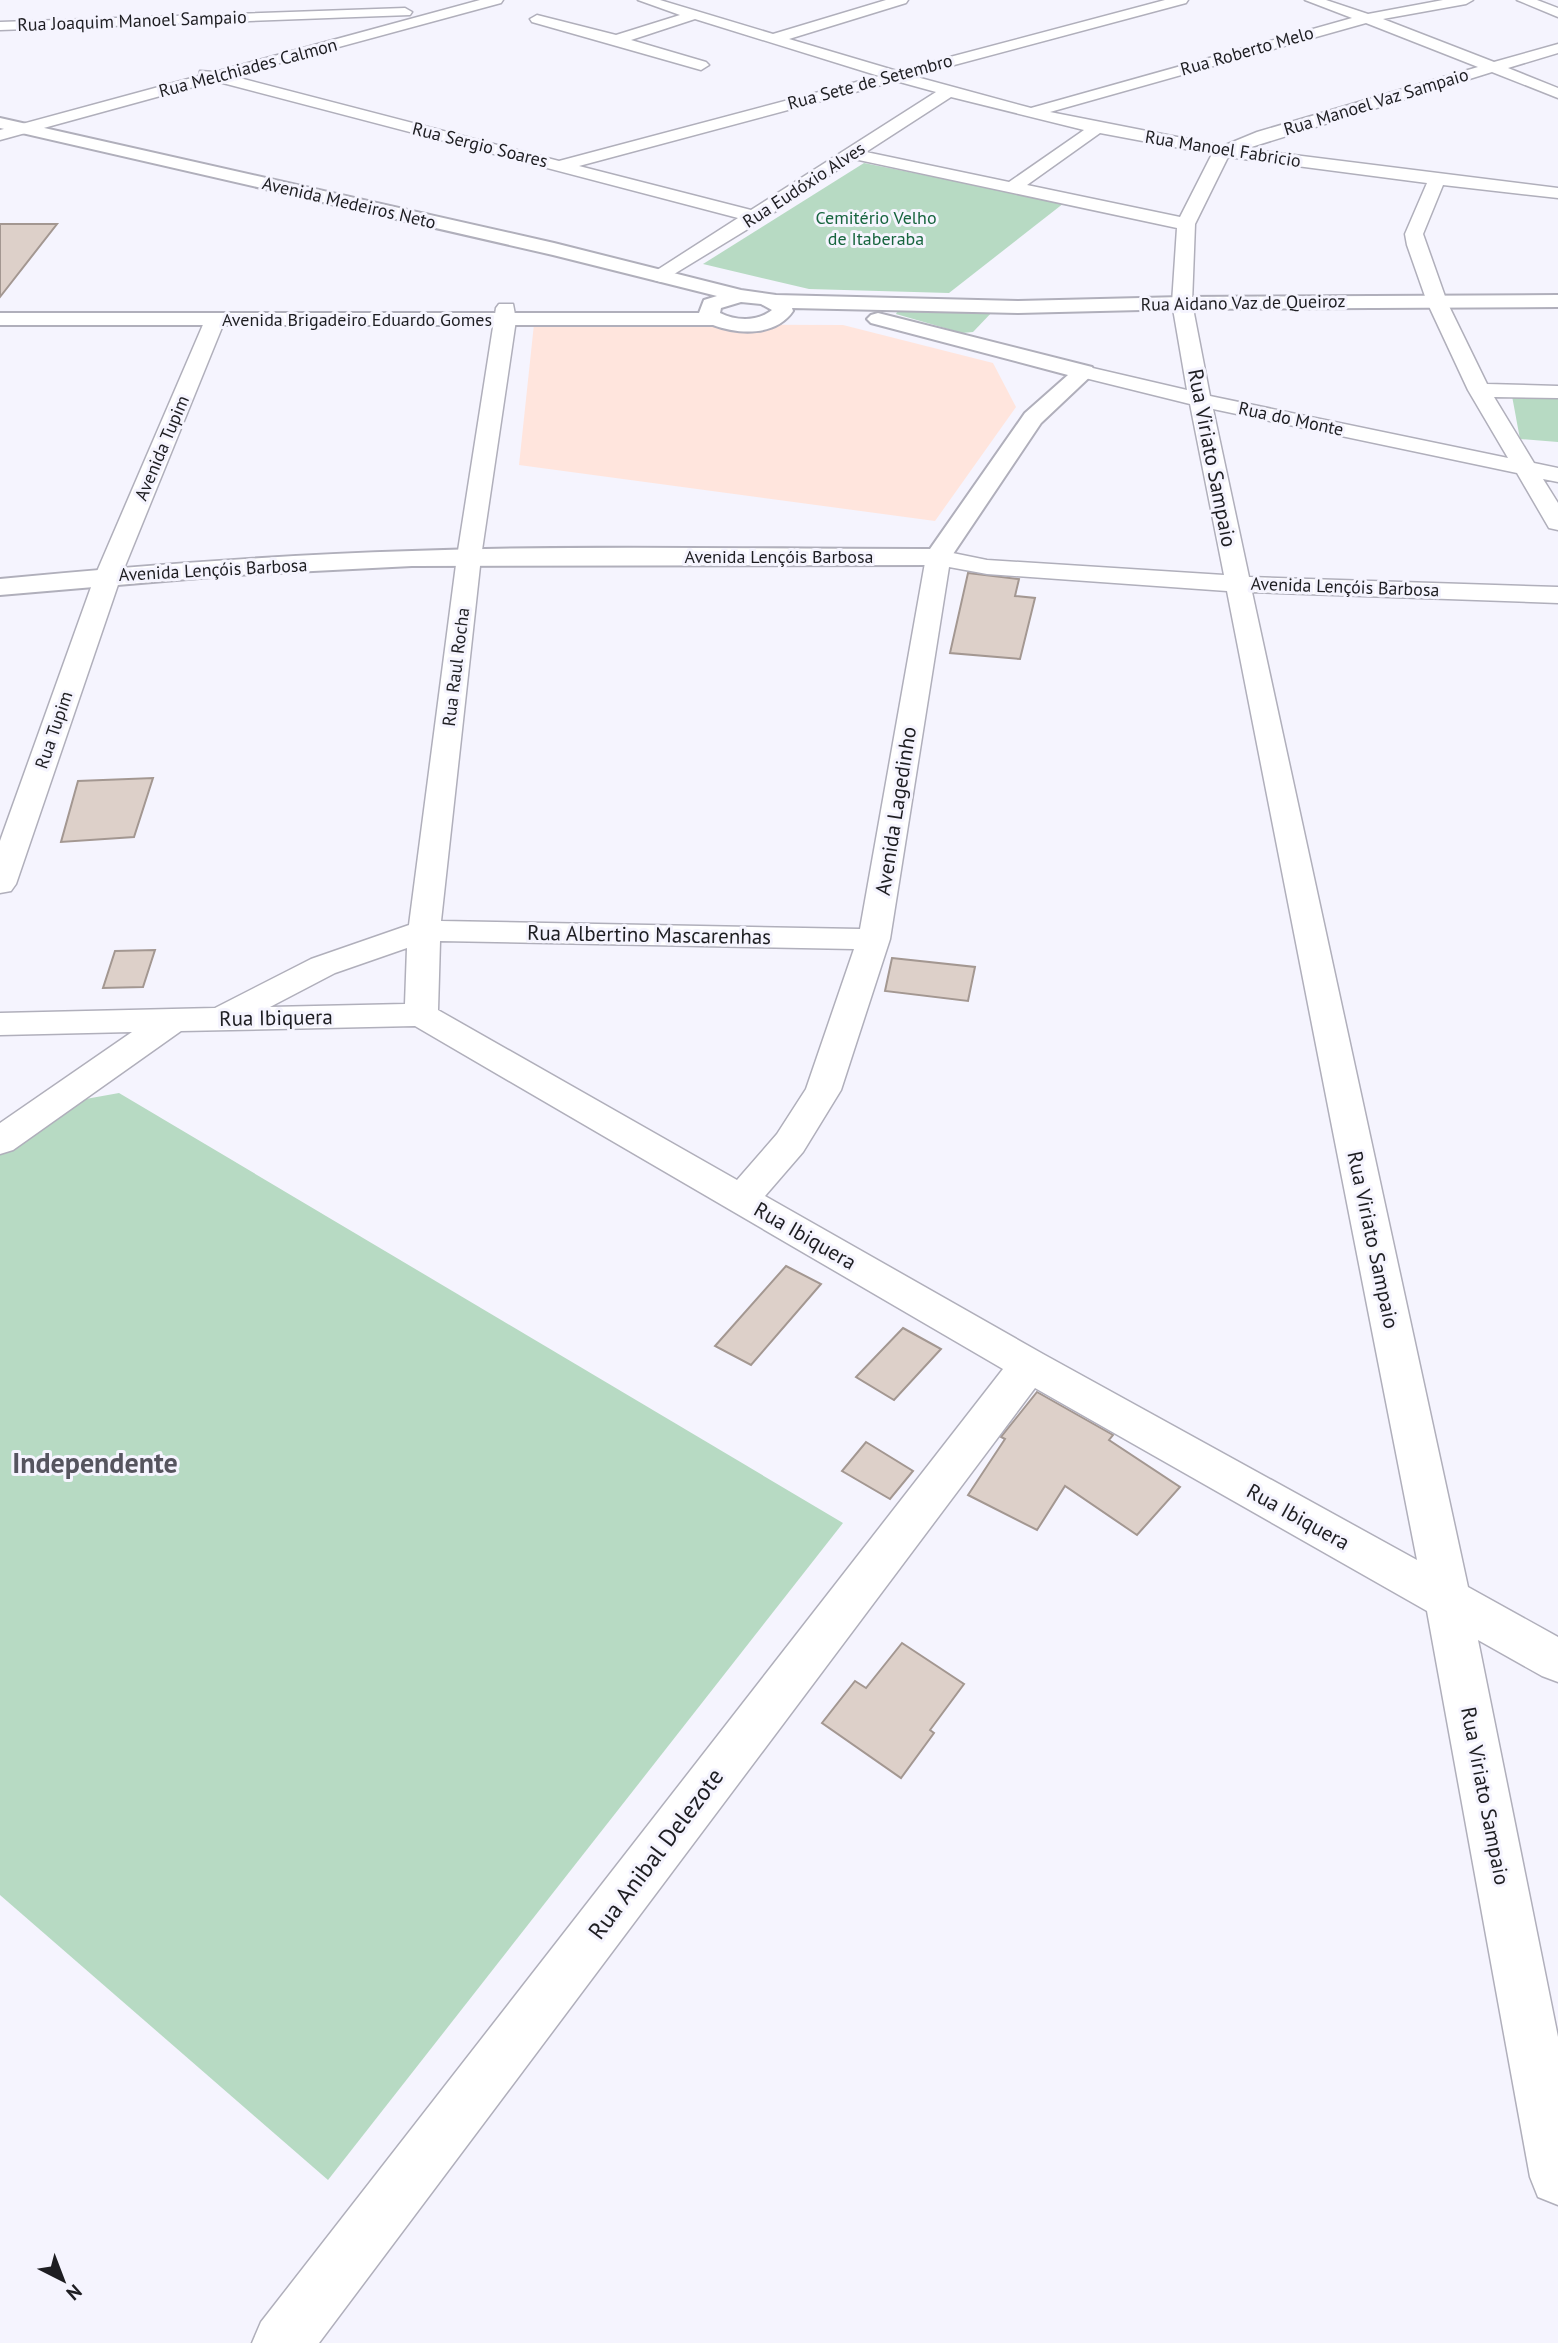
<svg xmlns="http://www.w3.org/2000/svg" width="1558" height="2343" viewBox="0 0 1558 2343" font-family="'PT Sans',sans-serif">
<rect width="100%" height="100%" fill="#f5f4fe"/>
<!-- medical -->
<polygon fill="#ffe5dd" points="534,324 843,325 993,363 1016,407 935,521 519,465"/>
<!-- green -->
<g fill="#b7dac3">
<polygon points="864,163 1064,203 949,293 809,289 703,264"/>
<polygon points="986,307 994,310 973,332 962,333 896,314 897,312"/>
<polygon points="1512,396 1558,399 1558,442 1520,439"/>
<polygon points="119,1093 843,1523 328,2180 0,1895 0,1151 69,1102"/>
</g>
<!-- building -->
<g fill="#ddd0c9" stroke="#a39791" stroke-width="2">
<polygon points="0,224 57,224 0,297"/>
<polygon points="968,573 1019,579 1015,596 1035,598 1020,659 950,653"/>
<polygon points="153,778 134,837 61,842 78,781"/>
<polygon points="155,950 143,987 103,988 115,951"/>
<polygon points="892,958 975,967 968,1001 885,991"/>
<polygon points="786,1266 821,1284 751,1365 715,1346"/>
<polygon points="903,1328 941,1349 894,1400 856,1377"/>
<polygon points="1037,1392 1113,1435 1109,1440 1180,1487 1137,1535 1065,1486 1037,1530 968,1495 1005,1439 1001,1437"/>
<polygon points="866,1442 913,1471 890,1499 842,1471"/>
<polygon points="902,1643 964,1684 930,1730 934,1733 901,1778 822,1723 855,1681 866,1688"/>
</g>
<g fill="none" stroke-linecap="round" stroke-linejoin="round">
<!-- street casing -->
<g stroke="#b0afbb" stroke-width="3">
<g id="street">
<path d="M480,0h23l-2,3 -269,73 327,85 320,-85 -184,-57 -64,21 75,22 3,3 -8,5 -169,-48 -2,-3 7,-4 79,20 64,-20 -42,-15h22l113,34 113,-34h22l-2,3 -117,36 108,32 268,-71h23l-2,3 -273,73 118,32 321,-90 -47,-18h21l42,14 75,-14h30l-7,4 -83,15 111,43 64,-18v9l-50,15 50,20v10l-66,-26 -247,77 313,39v10l-115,-13 -20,49 24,68 40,82 71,2v12l-64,-1 40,66 24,5v14l-15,-3 15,24v27l-9,-2 -32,-55 -304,-64 36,168 309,10v16l-306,-11 216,995 90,50v45l-16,-6 -64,-36 80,397v168l-20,-8 -8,-20 -103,-566 -392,-223 -716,955h-67l9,-21 742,-953 -588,-343 -234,5 -168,119 -13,4v-31l132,-91 -132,3v-22l215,-5 96,-49 98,-34 48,-368 39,-249 3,-4h14l3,16 -35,237 -40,364 419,8 66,-372 3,-5 9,-2 49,10 237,15 -34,-171 -113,-28 -4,-4 4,-4 7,-2 103,24 -15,-87 5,-75 -323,-69 -93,62 -100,61 -7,-2 -3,-4 3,-4 84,-54 -523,-137 -215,59v-10l199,-54 1,-5 15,1zM1366,23l112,44 -221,65 -34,14 -173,-34zM896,81l40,11 -185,118 -172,-44zM951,97l133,33 -75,52 -143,-30zM1100,133l112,21 -32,63 -153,-32zM1228,157l199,26 -22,51 2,11 20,57 41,88 40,68 -298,-62 -18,-93 3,-79zM949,567l38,7 240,17 190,969 -374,-206 -278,-158 38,-44 38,-62 49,-151zM440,941l414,8 -48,140 -29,45 -40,46 -299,-170zM407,948l-2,56 -135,3 65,-34z"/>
<polygon points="1517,0 1537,0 1558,8 1558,17"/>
<polygon points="405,8 412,12 410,15 0,30 0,22"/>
<polygon points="215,314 222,316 225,320 121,576 16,884 11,891 0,893 0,841 95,576 205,320 208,316"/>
</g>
</g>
<!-- secondary casing -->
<g stroke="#b0afbb" stroke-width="4">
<g id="secondary">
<path d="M0,118l554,125 187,47 35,5 242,6 164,-4 376,-2v12l-376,2 -164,4 -226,-5 1,3c-17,25 -53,24 -80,14h-713v-12h699l5,-13 13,-4 -164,-41 -553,-127zM741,302l20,2 11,6c-15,12 -36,11 -52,3l1,-5z"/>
<path d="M878,313l214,54 3,5 -54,51 -94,140 -9,2 -526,1 -177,9 -235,20v-16c137,-13 274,-24 412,-28 173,-6 346,-2 518,-2l95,-136 43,-38 -197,-52 -4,-4 4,-4z"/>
</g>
</g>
<!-- street -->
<use href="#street" fill="#fff" fill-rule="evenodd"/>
<!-- secondary -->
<use href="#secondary" fill="#fff" fill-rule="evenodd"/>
</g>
<g text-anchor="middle" stroke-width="6" stroke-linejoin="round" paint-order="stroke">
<!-- far-street labels -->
<g font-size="18" fill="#1e1e22" stroke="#f5f4fe">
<text transform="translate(132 21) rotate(-2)" y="6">Rua Joaquim Manoel Sampaio</text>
<text transform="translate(1247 51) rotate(-16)" y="6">Rua Roberto Melo</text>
<text transform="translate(248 68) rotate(-15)" y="6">Rua Melchiades Calmon</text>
<text transform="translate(870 82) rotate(-15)" y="6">Rua Sete de Setembro</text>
<text transform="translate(1376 102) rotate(-17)" y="6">Rua Manoel Vaz Sampaio</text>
<text transform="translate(480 145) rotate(14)" y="6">Rua Sergio Soares</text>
<text transform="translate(1223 149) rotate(9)" y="6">Rua Manoel Fabricio</text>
<text transform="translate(804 185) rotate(-33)" y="6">Rua Eudóxio Alves</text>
<text transform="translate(349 203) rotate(13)" y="6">Avenida Medeiros Neto</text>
<text transform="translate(1243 303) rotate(-1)" y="6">Rua Aidano Vaz de Queiroz</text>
<text x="357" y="326">Avenida Brigadeiro Eduardo Gomes</text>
<text transform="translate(1291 419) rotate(12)" y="6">Rua do Monte</text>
<text transform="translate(162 448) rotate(-67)" y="6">Avenida Tupim</text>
<text x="779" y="563">Avenida Lençóis Barbosa</text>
<text transform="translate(213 570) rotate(-3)" y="6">Avenida Lençóis Barbosa</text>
<text transform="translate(1345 587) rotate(2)" y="6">Avenida Lençóis Barbosa</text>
<text transform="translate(456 667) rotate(-83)" y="6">Rua Raul Rocha</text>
<text transform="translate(54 730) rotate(-71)" y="6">Rua Tupim</text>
</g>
<!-- far-park labels -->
<g font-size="18" fill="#17653e" stroke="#f5f4fe">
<text x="876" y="224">Cemitério Velho<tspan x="876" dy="21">de Itaberaba</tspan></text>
</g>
<!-- street labels -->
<g font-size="21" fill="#1e1e22" stroke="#f5f4fe">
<text transform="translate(1212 458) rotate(79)" y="7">Rua Viriato Sampaio</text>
<text transform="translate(896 811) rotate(-81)" y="7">Avenida Lagedinho</text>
<text transform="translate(649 935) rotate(1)" y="7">Rua Albertino Mascarenhas</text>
<text transform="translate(276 1018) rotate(-1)" y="7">Rua Ibiquera</text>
<text transform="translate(805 1236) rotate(30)" y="7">Rua Ibiquera</text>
<text transform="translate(1373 1240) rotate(78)" y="7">Rua Viriato Sampaio</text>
<text transform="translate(1298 1517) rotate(29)" y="7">Rua Ibiquera</text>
<text transform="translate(1485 1796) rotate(79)" y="7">Rua Viriato Sampaio</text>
</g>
<!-- near-street labels -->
<g font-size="24" fill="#1e1e22" stroke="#f5f4fe">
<text transform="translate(656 1854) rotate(-53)" y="8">Rua Anibal Delezote</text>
</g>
<!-- district labels -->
<g font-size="28" font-weight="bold" fill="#55545e" stroke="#f5f4fe">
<text x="95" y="1473">Independente</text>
</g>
</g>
<!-- north arrow -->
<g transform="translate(63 2280) rotate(138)" stroke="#f5f4fe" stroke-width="5" paint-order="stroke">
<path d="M0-5L12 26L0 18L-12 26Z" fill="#1e1e22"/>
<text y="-10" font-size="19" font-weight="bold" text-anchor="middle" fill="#1e1e22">N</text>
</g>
</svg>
